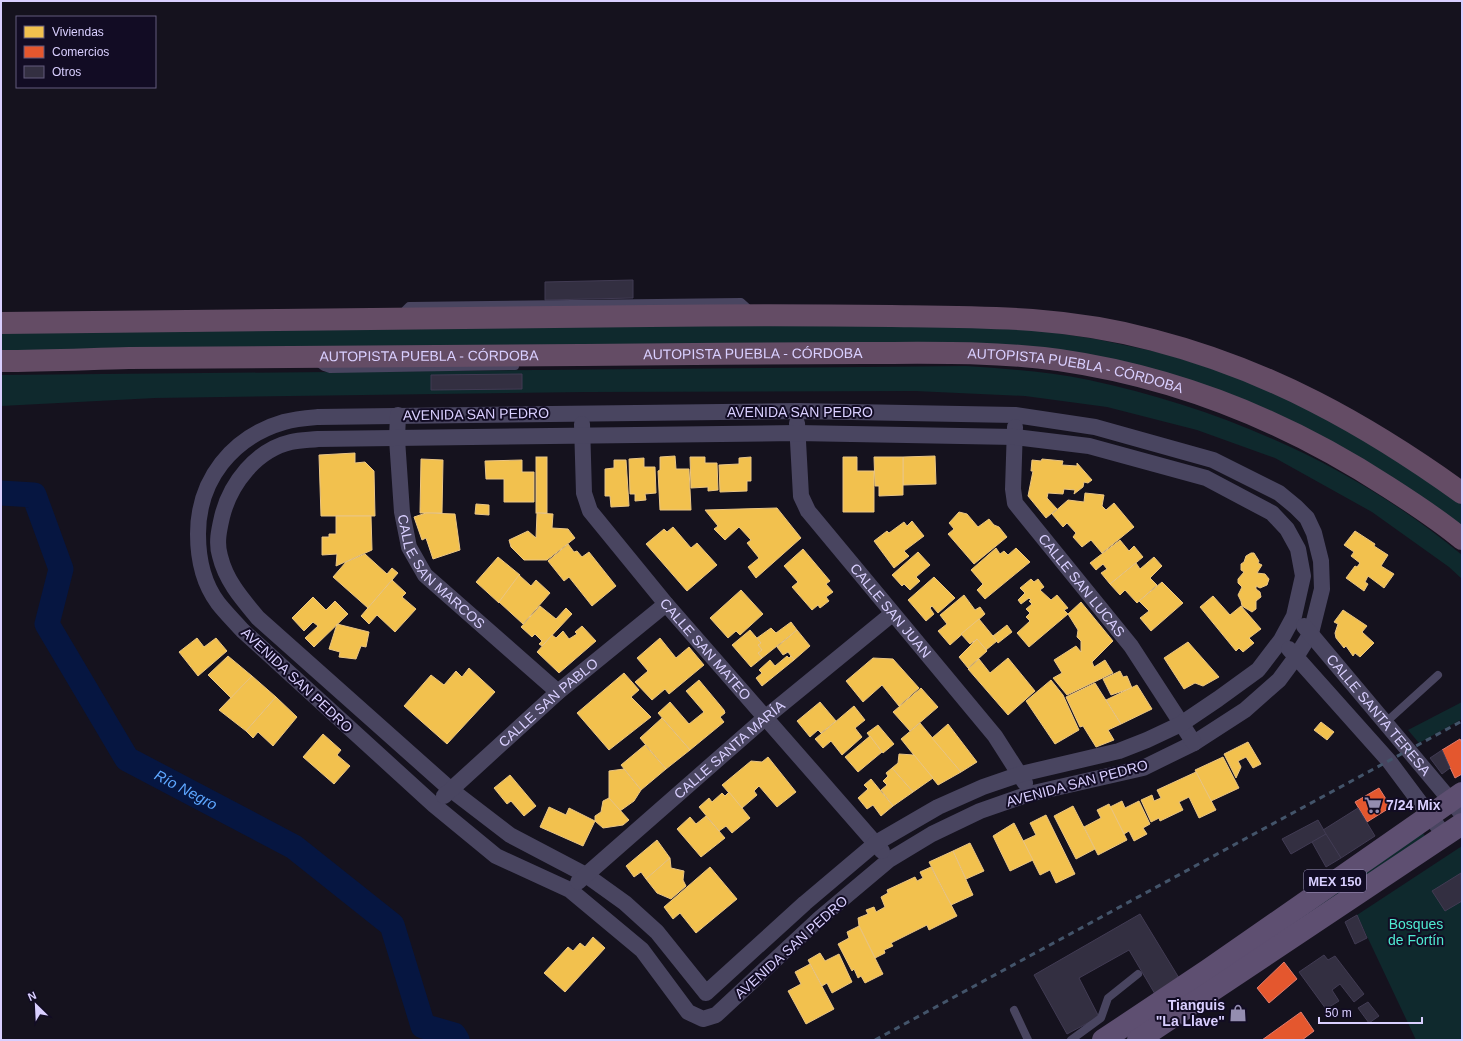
<svg xmlns="http://www.w3.org/2000/svg" width="1463" height="1041" viewBox="0 0 1463 1041" font-family="Helvetica,sans-serif">
<rect width="100%" height="100%" fill="#15121e"/>
<!-- green -->
<g fill="#0f292d">
<polygon points="925,322 1037,330 1096,339 1162,353 1223,372 1266,388 1361,436 1454,499 1462,505 1462,531 1389,476 1092,359 1,353 1,333"/>
<path d="M966,366c40,3 82,5 123,14 133,28 268,87 373,175v24l-13,-12 -77,-55 -97,-54 -78,-28 -90,-23 -82,-11 -110,-5 -330,1 -430,6 -154,8v-31z"/>
<polygon points="1462,702 1462,719 1419,743 1408,730"/>
<polygon points="1421,830 1425,836 1299,922 1297,919"/>
<polygon points="1462,846 1462,1040 1416,1040 1357,915"/>
</g>
<!-- homes -->
<g fill="#f2c14e" stroke="#eac583">
<polygon points="355,453 355,463 365,462 374,471 375,516 321,516 319,455"/>
<polygon points="675,456 676,469 689,469 691,510 660,510 658,471 660,470 660,457"/>
<polygon points="935,456 936,484 903,485 903,457"/>
<rect x="536" y="457" width="11" height="56"/>
<polygon points="690,457 705,457 705,463 717,463 718,490 708,491 708,487 691,488"/>
<polygon points="751,457 751,481 747,481 747,491 720,492 719,465 739,464 739,458"/>
<polygon points="843,457 857,457 857,471 874,471 874,512 843,512"/>
<polygon points="874,457 903,457 903,495 879,496 879,486 875,486"/>
<polygon points="644,458 644,467 655,467 656,493 645,494 646,500 635,501 635,494 630,494 629,459"/>
<polygon points="421,459 443,460 442,513 420,513"/>
<polygon points="1042,459 1063,461 1062,465 1077,466 1077,463 1092,480 1088,483 1084,482 1083,487 1074,494 1075,490 1064,489 1063,494 1048,493 1047,498 1057,509 1046,518 1028,496 1033,471 1031,471 1032,460 1041,461"/>
<polygon points="522,460 522,472 534,472 534,502 504,502 504,479 486,479 485,461"/>
<polygon points="614,460 626,460 629,506 611,507 610,496 605,496 605,469 614,468"/>
<polygon points="1085,493 1104,495 1102,506 1106,510 1114,503 1134,527 1102,553 1091,540 1082,547 1073,537 1076,533 1067,523 1063,527 1052,514 1068,500 1084,502"/>
<polygon points="476,504 489,505 489,515 475,514"/>
<polygon points="777,508 801,538 756,578 748,567 759,558 747,543 751,540 739,527 725,540 714,529 718,526 705,510"/>
<polygon points="959,512 967,514 978,527 989,519 994,525 999,527 1007,537 974,564 948,534 954,529 949,523"/>
<polygon points="426,513 455,514 460,550 433,559 426,538 422,540 414,517"/>
<polygon points="537,513 553,514 552,528 568,529 575,538 547,560 524,560 511,547 509,540 528,531 536,538"/>
<polygon points="336,516 371,516 372,550 336,566 337,554 322,555 322,537 329,537 329,534 336,534"/>
<polygon points="912,521 924,536 904,551 909,556 894,568 874,541 887,531 889,533 904,522 907,526"/>
<polygon points="673,527 691,548 697,543 717,565 687,591 646,544 664,529 667,532"/>
<polygon points="1355,531 1375,544 1374,546 1388,555 1381,566 1394,574 1384,588 1368,576 1365,582 1368,584 1364,591 1346,578 1355,566 1357,567 1360,563 1351,556 1354,552 1344,545"/>
<polygon points="1120,540 1129,551 1134,546 1143,557 1110,584 1101,573 1107,569 1103,564 1096,570 1090,563"/>
<polygon points="568,544 574,552 577,551 582,557 589,552 616,586 592,606 569,577 564,581 548,561"/>
<polygon points="996,548 1000,554 1004,551 1008,555 1016,548 1030,562 985,599 977,590 983,584 971,570"/>
<polygon points="803,549 830,581 826,584 833,592 826,597 829,601 820,608 818,605 812,610 792,587 798,582 784,566"/>
<polygon points="918,552 930,565 916,577 920,581 910,590 904,584 902,586 892,575"/>
<polygon points="1251,553 1254,553 1259,561 1258,563 1262,565 1257,573 1265,574 1269,579 1267,585 1260,588 1256,586 1256,589 1260,592 1261,597 1256,601 1256,609 1252,612 1242,606 1241,601 1238,595 1242,587 1238,583 1238,579 1244,572 1241,570 1241,564 1244,562 1246,556"/>
<polygon points="365,554 387,574 392,568 398,573 368,608 333,577 346,562"/>
<polygon points="498,557 520,575 499,603 476,582"/>
<polygon points="1154,557 1162,566 1150,578 1157,585 1137,603 1125,590 1120,595 1110,584 1136,563 1140,569"/>
<polygon points="519,575 531,586 536,580 550,593 523,624 499,602"/>
<polygon points="934,577 955,598 938,613 932,606 930,608 934,614 926,621 908,600"/>
<polygon points="1031,579 1034,582 1038,579 1044,587 1040,590 1051,600 1057,595 1068,608 1064,610 1068,614 1029,647 1017,633 1030,621 1026,617 1030,613 1026,609 1032,604 1029,601 1031,600 1029,598 1021,604 1018,600 1025,593 1020,588"/>
<polygon points="392,580 406,593 402,597 416,609 395,632 377,615 369,624 361,616"/>
<polygon points="1162,582 1183,603 1151,631 1140,618 1149,611 1139,601"/>
<polygon points="741,590 763,614 740,635 736,631 728,638 710,618"/>
<polygon points="964,595 975,610 980,607 985,614 950,645 938,631 947,624 940,615"/>
<polygon points="1213,596 1230,615 1241,606 1261,629 1249,638 1254,643 1243,652 1239,648 1236,651 1200,607"/>
<polygon points="313,597 326,610 335,601 348,614 314,647 305,638 318,626 313,622 304,631 292,618"/>
<polygon points="1081,602 1113,641 1092,662 1094,667 1105,660 1113,673 1067,695 1053,678 1062,673 1054,660 1076,646 1081,652 1081,641 1077,637 1078,630 1068,614"/>
<polygon points="540,606 556,619 566,608 572,614 542,646 539,644 542,641 535,634 532,637 521,627"/>
<polygon points="1343,610 1367,626 1362,632 1374,643 1360,657 1355,653 1353,656 1346,646 1344,648 1336,638 1335,633 1338,624 1334,622"/>
<polygon points="979,619 997,641 986,650 977,639 970,644 961,634"/>
<polygon points="791,622 797,630 762,658 758,653 762,650 758,645 761,643 757,638 771,628 776,633"/>
<polygon points="337,624 369,632 366,647 361,646 356,659 339,657 340,652 329,649"/>
<polygon points="1007,625 1012,632 998,643 993,636"/>
<polygon points="582,626 596,641 559,673 537,652 552,635 556,638 563,631 569,639 577,634 575,632"/>
<polygon points="750,630 761,643 758,645 762,650 758,653 762,658 751,667 732,645"/>
<polygon points="797,630 810,646 794,660 788,652 783,655 777,647"/>
<polygon points="197,638 204,647 216,638 227,651 198,676 179,652"/>
<polygon points="660,638 676,658 689,647 704,665 669,694 665,689 652,700 635,682 648,671 637,658"/>
<polygon points="977,639 987,651 968,668 959,657"/>
<polygon points="1188,642 1219,677 1203,686 1195,683 1184,689 1164,658"/>
<polygon points="228,656 252,676 231,698 208,675"/>
<polygon points="787,656 789,658 791,656 794,660 762,686 756,678 762,673 759,670 770,660 775,666"/>
<polygon points="873,658 893,659 919,688 899,706 882,685 863,702 846,681"/>
<polygon points="1008,658 1035,691 1008,715 968,669 979,659 990,673"/>
<polygon points="469,668 495,692 447,744 404,706 431,675 444,685 456,671 462,677"/>
<polygon points="1120,671 1123,677 1127,676 1132,688 1111,695 1103,679"/>
<polygon points="624,673 639,690 631,697 651,717 609,750 577,713"/>
<polygon points="252,676 276,697 246,731 219,710"/>
<polygon points="699,680 724,710 725,713 720,717 724,722 690,750 658,713 670,702 689,724 704,712 686,691"/>
<polygon points="1051,680 1063,695 1079,730 1055,744 1026,701"/>
<polygon points="1095,683 1121,724 1108,730 1114,740 1096,747 1083,726 1080,727 1066,697"/>
<polygon points="1137,685 1152,709 1121,724 1106,700"/>
<polygon points="921,688 938,707 910,731 893,712"/>
<polygon points="276,697 297,717 273,746 258,732 253,738 246,731"/>
<polygon points="820,702 836,721 821,733 818,730 810,737 797,721"/>
<polygon points="854,706 865,720 855,728 862,737 842,755 831,741 823,748 815,739"/>
<polygon points="662,718 690,750 666,769 640,738"/>
<polygon points="1321,722 1334,732 1327,740 1314,730"/>
<polygon points="920,723 961,772 938,785 901,739"/>
<polygon points="948,724 977,762 961,772 932,738"/>
<polygon points="878,725 894,744 883,753 867,733"/>
<polygon points="323,734 341,750 337,755 350,766 334,784 303,757"/>
<polygon points="870,736 882,752 858,772 845,757"/>
<polygon points="1248,742 1261,764 1253,768 1246,757 1238,761 1241,767 1236,778 1224,754"/>
<polygon points="645,745 666,769 641,790 621,765"/>
<polygon points="899,754 914,755 933,778 913,792 892,768 898,763"/>
<polygon points="768,757 796,792 777,807 759,786 754,791 757,795 742,808 722,785 751,761 762,762"/>
<polygon points="1223,757 1239,788 1211,801 1195,770"/>
<polygon points="892,768 913,792 893,806 881,790 887,785 883,781 888,776 886,773"/>
<polygon points="624,769 641,790 634,801 620,811 609,798 609,771"/>
<polygon points="1196,772 1216,810 1199,818 1189,797 1179,802 1183,810 1160,821 1159,818 1151,822 1141,800 1152,795 1154,801 1161,798 1157,790"/>
<polygon points="510,775 536,806 524,816 511,801 507,804 494,788"/>
<polygon points="871,779 893,806 881,816 873,805 867,809 858,798 868,789 864,785"/>
<polygon points="729,792 750,818 732,833 726,826 719,831 699,807 709,798 712,802 722,793 725,796"/>
<polygon points="609,798 629,820 623,825 603,828 595,821 595,816 601,812 603,801"/>
<polygon points="1122,801 1125,808 1139,801 1150,824 1143,828 1147,834 1134,841 1129,831 1124,834 1110,807"/>
<polygon points="1109,804 1127,840 1098,855 1084,827 1101,818 1097,810"/>
<polygon points="1073,806 1095,849 1076,859 1054,816"/>
<polygon points="549,807 566,815 569,808 595,821 583,846 540,827"/>
<polygon points="1046,815 1075,874 1056,883 1050,870 1040,875 1023,841 1036,835 1030,823"/>
<polygon points="706,816 725,838 701,857 677,829 690,817 696,824"/>
<polygon points="1014,823 1033,860 1010,871 993,836"/>
<polygon points="657,840 670,858 646,879 641,872 634,877 626,866"/>
<polygon points="970,843 984,871 966,879 953,851"/>
<polygon points="953,851 973,895 951,905 929,862"/>
<polygon points="670,858 671,868 684,871 683,880 686,886 671,899 657,893 646,879"/>
<polygon points="710,867 737,899 696,933 680,913 673,919 664,907"/>
<polygon points="931,867 957,916 929,930 927,925 891,943 893,946 884,950 885,953 875,958 859,926 858,918 868,914 866,910 874,907 876,912 885,907 881,897 888,893 887,890 915,877 917,881 923,878 920,872"/>
<polygon points="859,926 883,974 865,983 861,976 858,978 854,969 852,971 838,944 849,938 847,932"/>
<polygon points="593,937 605,948 565,992 544,973 568,947 573,951 580,943 585,947"/>
<polygon points="820,953 825,961 839,954 852,982 832,993 827,983 822,986 808,960"/>
<polygon points="810,964 834,1009 806,1024 788,991 801,984 795,972"/>
</g>
<!-- shops -->
<g fill="#e4572e" stroke="#e17b6d">
<polygon points="1460,739 1462,743 1462,774 1455,778 1442,750"/>
<polygon points="1379,788 1391,807 1367,822 1355,802"/>
<polygon points="1284,962 1297,979 1269,1003 1257,988"/>
<polygon points="1301,1012 1314,1031 1302,1040 1262,1040"/>
</g>
<g fill="none" stroke-linecap="round" stroke-linejoin="round">
<!-- river -->
<path stroke="#061641" stroke-width="25" id="s1" d="M1,493l33,2 27,74 -14,55 80,135 167,88 98,78 31,101 31,9 3,5"/>
</g>
<!-- building -->
<g fill="#332f41" stroke="#413b53">
<polygon points="633,280 633,298 545,300 545,282"/>
<polygon points="522,374 522,389 431,390 431,375"/>
<polygon points="1442,750 1450,768 1442,774 1430,758"/>
<polygon points="1358,808 1375,836 1341,858 1323,830"/>
<polygon points="1318,820 1326,834 1291,854 1282,839"/>
<polygon points="1326,834 1341,858 1326,867 1312,842"/>
<polygon points="1461,873 1462,901 1445,911 1432,891"/>
<polygon points="1140,914 1179,978 1155,994 1129,950 1079,978 1099,1017 1067,1034 1034,975"/>
<polygon points="1357,915 1367,938 1355,944 1345,922"/>
<polygon points="1324,955 1328,960 1335,956 1364,994 1354,1002 1340,984 1332,990 1339,1001 1326,1009 1299,972"/>
<polygon points="1368,1002 1379,1016 1369,1023 1358,1008"/>
</g>
<g fill="none" stroke-linecap="round" stroke-linejoin="round">
<!-- service -->
<g stroke="#494560" stroke-width="8">
<polyline points="401,314 409,306 741,302 751,311"/>
<polyline points="316,361 324,367 330,369 515,366"/>
<polyline points="1385,723 1438,675"/>
<polyline points="1014,1010 1028,1040"/>
<polyline points="1071,1040 1101,1018 1108,998 1138,974"/>
</g>
<!-- minor -->
<g stroke="#494560" stroke-width="16">
<path d="M797,411l218,4 80,12 118,33 66,33 17,14 11,11 7,15 7,28 1,28 -11,44 -15,24 -17,23 -34,30 -51,33 -51,25 -114,26 -49,17 -48,23 -43,26 -69,58 -104,97 -13,4 -15,-7 -46,-62 -72,-60 -74,-34 -62,-51 -192,-175c-8,-9 -17,-18 -24,-27 -15,-20 -20,-45 -20,-69 0,-54 34,-97 86,-112 11,-3 23,-4 34,-5z"/>
<path id="s2" d="M398,415l-1,24 5,73 7,35 16,28 133,117"/>
<path id="s3" d="M797,423l4,73 7,15 187,225 30,47"/>
<path id="s4" d="M582,424l2,69 6,18 76,93 216,247"/>
<path id="s5" d="M1015,427l-2,62 2,14 116,143 63,97"/>
<path d="M797,433l218,4 74,9 117,32 66,35 15,16 11,20 5,27 -9,40 -13,24 -23,30 -40,29 -37,25 -34,16 -28,11 -98,23 -38,13 -45,20 -62,36 -71,60 -99,90 -49,-61 -32,-29 -39,-28 -76,-40 -60,-46 -192,-171c-16,-19 -32,-37 -38,-62 -4,-13 -1,-26 2,-39 8,-33 34,-67 69,-75 9,-2 18,-2 27,-3z"/>
<path id="s6" d="M1304,626l158,188"/>
<polyline points="1289,649 1389,761 1445,836"/>
<path id="s7" d="M444,796l114,-104 108,-88"/>
<path id="s8" d="M578,882l188,-165 126,-103"/>
</g>
<!-- primary -->
<g stroke="#5e4f71" stroke-width="22">
<polyline points="1103,1040 1208,970 1462,793"/>
<polyline points="1138,1040 1462,824"/>
</g>
<!-- motorway -->
<g stroke="#644c65" stroke-width="22">
<path d="M1,323c216,-3 433,-4 649,-7 80,-1 161,-1 241,0 92,1 173,0 262,24 116,30 213,84 309,153"/>
<path id="s9" d="M1,361c43,0 86,-2 128,-3 152,-2 303,-2 454,-3 93,-1 187,-2 280,-2 65,0 131,-2 196,7 118,17 229,62 329,127 25,16 51,33 74,52"/>
</g>
<!-- rail -->
<polyline stroke="#43546a" stroke-width="3" stroke-dasharray="6 5" stroke-linecap="butt" points="875,1040 1462,721"/>
</g>
<!-- icons -->
<defs>
<g id="supermarket-bare" transform="scale(1.38)"><path d="M-6-5.5h2.5l.6 2H6L4.5 2H-2.5L-4.4-4H-6ZM-1.5 3.2a1.3 1.3 0 1 0 .1 0ZM3 3.2a1.3 1.3 0 1 0 .1 0Z" fill="#948db0" stroke="#120c24" stroke-width="2.5" paint-order="stroke"/></g>
<g id="shop-bare" transform="scale(1.38)"><path d="M-5-2.5h2.3a2.7 3.5 0 0 1 5.4 0H5L5.5 6h-11ZM-1.5-2.5h3a1.5 2.3 0 0 0-3 0Z" fill="#948db0" stroke="#120c24" stroke-width="2.5" paint-order="stroke"/></g>
</defs>
<g fill-rule="evenodd">
<use href="#supermarket-bare" x="1373" y="805"/>
<use href="#shop-bare" x="1238" y="1013"/>
</g>
<g text-anchor="middle" stroke-width="4" stroke-linejoin="round" paint-order="stroke">
<!-- shield labels -->
<rect fill="#120c24" stroke="#9d94bd" stroke-width="1" x="1304" y="870" width="62" height="22" rx="3"/>
<g font-size="13" font-weight="bold" fill="#d9cfff">
<text x="1335" y="886">MEX 150</text>
</g>
<!-- street labels -->
<g font-size="14" fill="#d9cfff" stroke="#120c24">
<text dy="5" stroke="none"><textPath href="#s9" startOffset="752">AUTOPISTA PUEBLA - CÓRDOBA</textPath></text>
<text dy="5" stroke="none"><textPath href="#s9" startOffset="428">AUTOPISTA PUEBLA - CÓRDOBA</textPath></text>
<text dy="5" stroke="none"><textPath href="#s9" startOffset="1076">AUTOPISTA PUEBLA - CÓRDOBA</textPath></text>
<text x="800" y="417">AVENIDA SAN PEDRO</text>
<text transform="translate(476 414) rotate(-1)" y="5">AVENIDA SAN PEDRO</text>
<text dy="5" stroke="none"><textPath href="#s2" startOffset="171">CALLE SAN MARCOS</textPath></text>
<text dy="5" stroke="none"><textPath href="#s5" startOffset="182">CALLE SAN LUCAS</textPath></text>
<text dy="5" stroke="none"><textPath href="#s3" startOffset="219">CALLE SAN JUAN</textPath></text>
<text dy="5" stroke="none"><textPath href="#s4" startOffset="268">CALLE SAN MATEO</textPath></text>
<text transform="translate(297 680) rotate(43)" y="5">AVENIDA SAN PEDRO</text>
<text dy="5" stroke="none"><textPath href="#s7" startOffset="140">CALLE SAN PABLO</textPath></text>
<text dy="5" stroke="none"><textPath href="#s6" startOffset="116">CALLE SANTA TERESA</textPath></text>
<text dy="5" stroke="none"><textPath href="#s8" startOffset="201">CALLE SANTA MARÍA</textPath></text>
<text transform="translate(1077 783) rotate(-15)" y="5">AVENIDA SAN PEDRO</text>
<text transform="translate(791 947) rotate(-42)" y="5">AVENIDA SAN PEDRO</text>
</g>
<!-- poi labels -->
<g font-size="14" font-weight="bold" fill="#d9cfff" stroke="#120c24" text-anchor="start">
<text x="1386" y="810">7/24 Mix</text>
<text x="1225" y="1010" text-anchor="end">Tianguis<tspan x="1225" dy="16">"La Llave"</tspan></text>
</g>
<!-- park labels -->
<g font-size="14" fill="#4febd2" stroke="#120c24">
<text x="1416" y="929">Bosques<tspan x="1416" dy="16">de Fortín</tspan></text>
</g>
<!-- water labels -->
<g font-size="15" font-style="italic" fill="#5da6ff" stroke="#120c24">
<text dy="5" stroke="none"><textPath href="#s1" startOffset="392">Río Negro</textPath></text>
</g>
</g>
<!-- border -->
<rect width="1463" height="1041" fill="none" stroke="#d9cfff" stroke-width="4"/>
<!-- legend -->
<rect x="16" y="16" width="140" height="72" fill="#120c24" stroke="#625a7c"/>
<rect x="24" y="26" width="20" height="12" fill="#f2c14e" stroke="#625a7c"/>
<text x="52" y="36" font-size="12" fill="#d9cfff">Viviendas</text>
<rect x="24" y="46" width="20" height="12" fill="#e4572e" stroke="#625a7c"/>
<text x="52" y="56" font-size="12" fill="#d9cfff">Comercios</text>
<rect x="24" y="66" width="20" height="12" fill="#332f41" stroke="#625a7c"/>
<text x="52" y="76" font-size="12" fill="#d9cfff">Otros</text>
<!-- north arrow -->
<g transform="translate(36 1005) rotate(336)" stroke="#120c24" stroke-width="3" paint-order="stroke">
<path d="M0-3L7 15L0 10L-7 15Z" fill="#d9cfff"/>
<text y="-6" font-size="11" font-weight="bold" text-anchor="middle" fill="#d9cfff">N</text>
</g>
<!-- scale -->
<path d="M1319 1017v6h103v-6" fill="none" stroke="#d9cfff" stroke-width="2"/>
<text x="1325" y="1017" font-size="12" fill="#d9cfff" stroke="#120c24" stroke-width="3" paint-order="stroke">50 m</text>
</svg>
